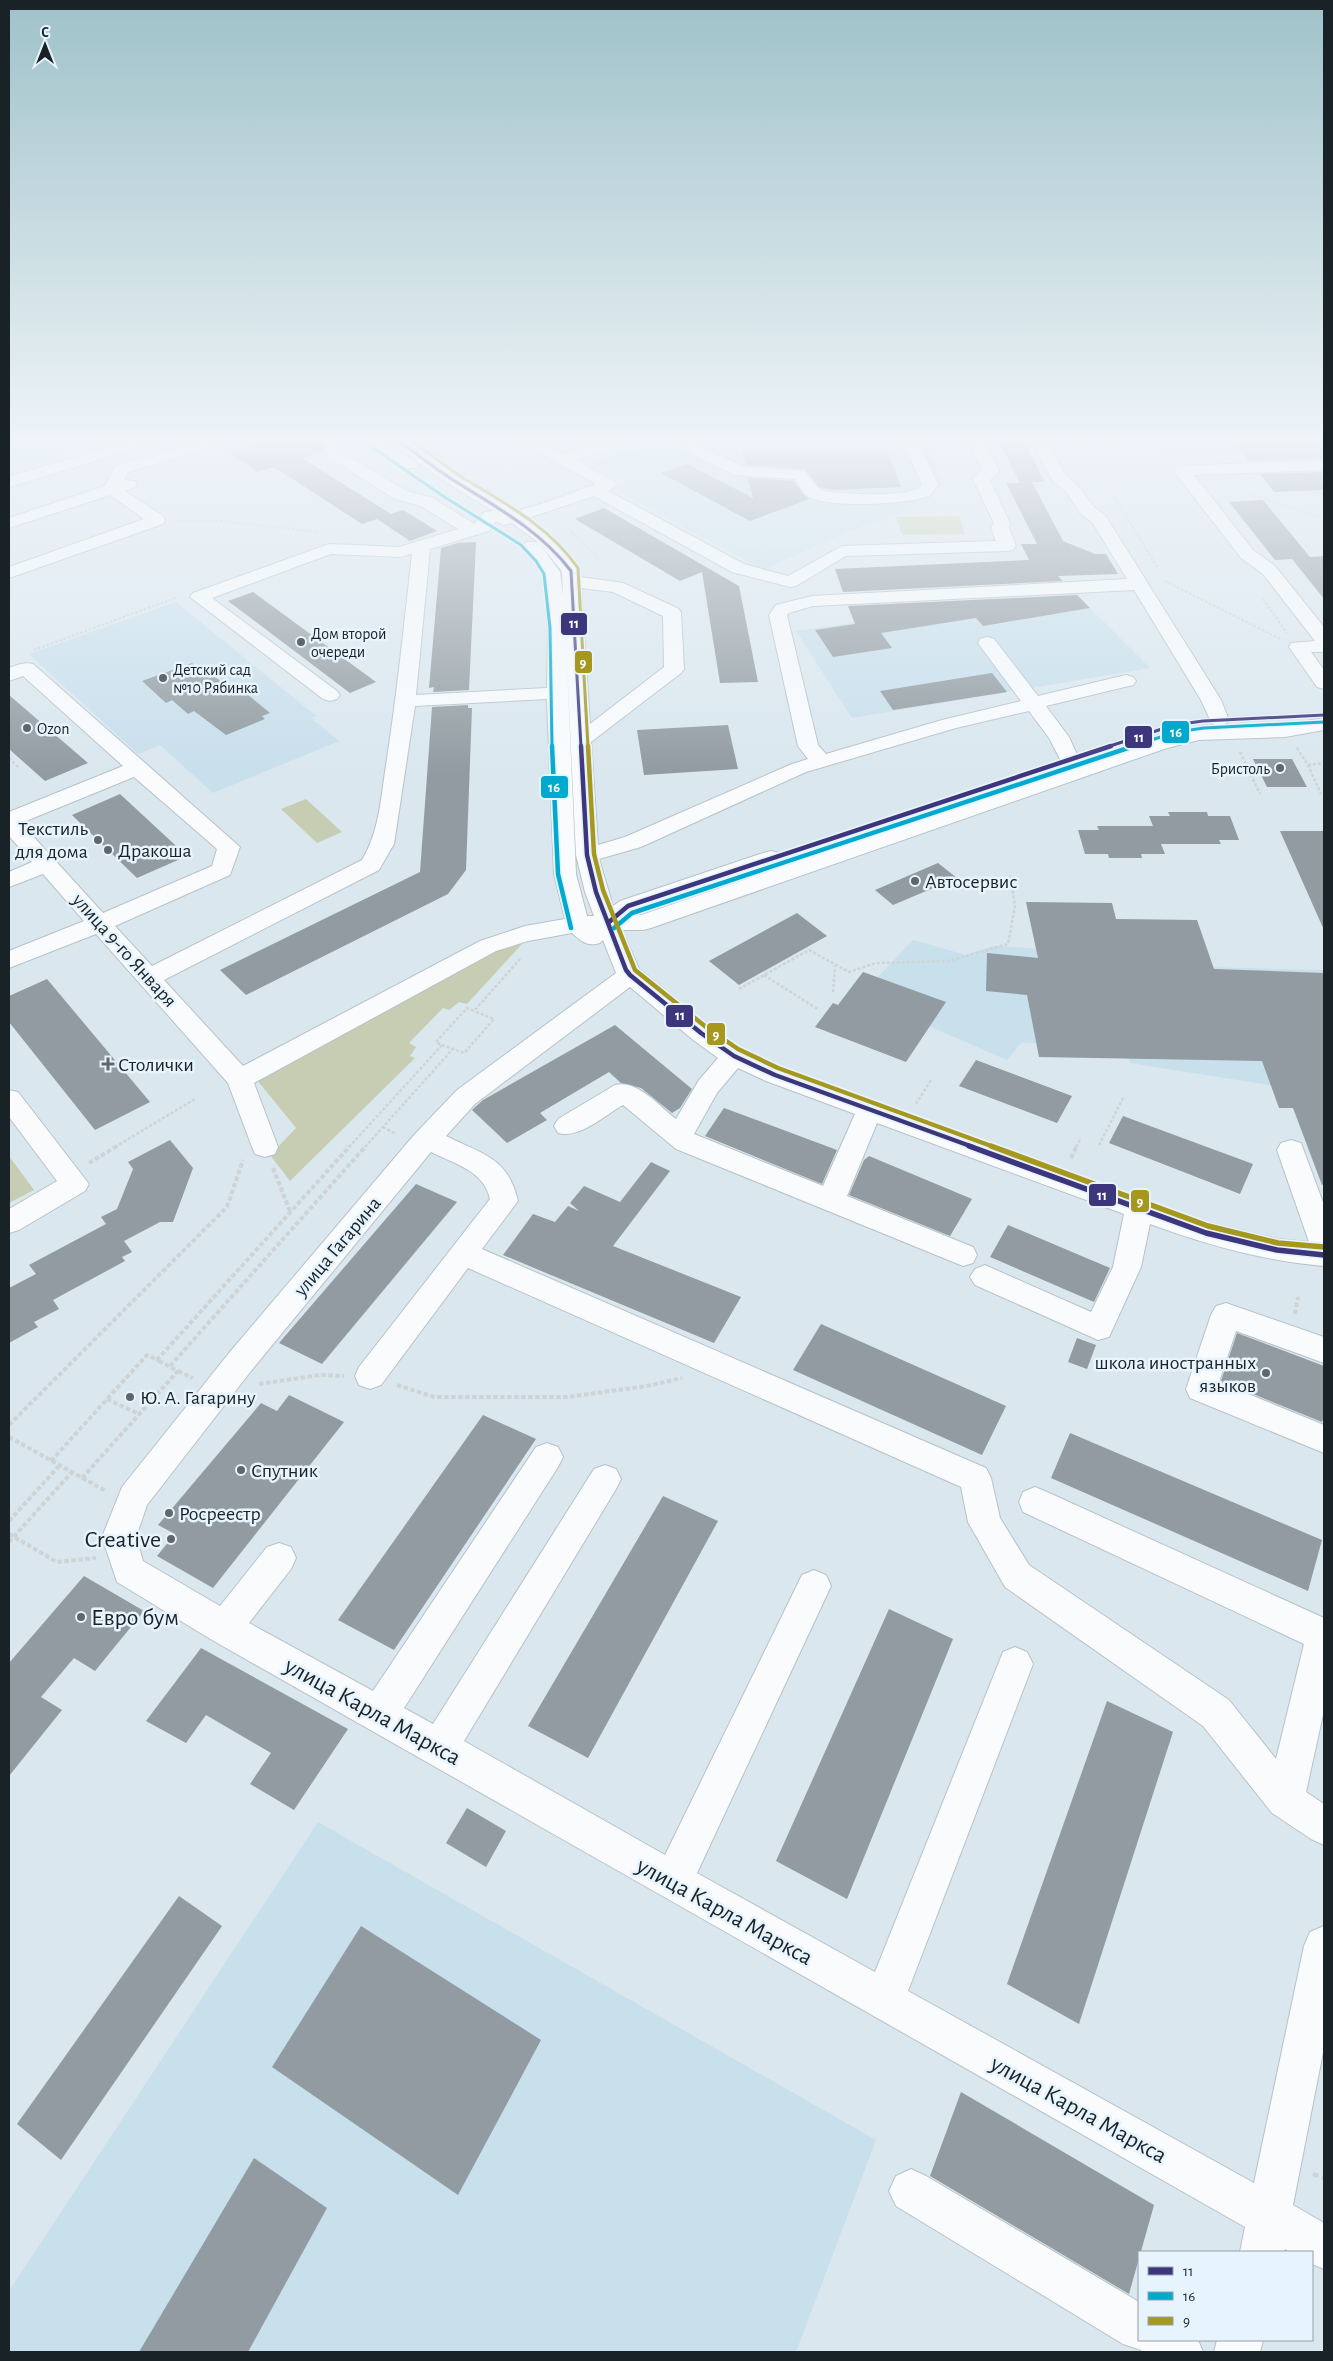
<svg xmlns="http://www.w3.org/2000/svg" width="1333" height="2361" viewBox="0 0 1333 2361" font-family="'Alegreya Sans',sans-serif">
<rect width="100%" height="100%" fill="#dae7ef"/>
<!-- built -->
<g fill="#c8dfec">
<polygon points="9,442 54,442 59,450 53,464 9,478"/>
<polygon points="655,442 926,442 945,484 922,498 910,511 849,531 764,570 612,488 628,481 593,463"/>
<polygon points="1155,442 1324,442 1324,448 1165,453"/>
<polygon points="1074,592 1150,668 852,718 796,631 887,618 908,619"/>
<polygon points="176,602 316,716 311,718 339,741 213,793 160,745 138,754 29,654"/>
<polygon points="913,940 966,955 994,946 1028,948 1160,966 1324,970 1324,1085 1269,1085 1130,1063 1127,1053 1022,1042 1007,1060 860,996"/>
<polygon points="318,1822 876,2140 796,2352 9,2352 9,2291"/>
</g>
<!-- green -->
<g fill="#c7cdb2">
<polygon points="959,516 965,534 902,535 896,517"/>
<polygon points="306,799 342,832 317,843 281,809"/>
<polygon points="522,944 467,1004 459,1002 449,1010 443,1008 409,1043 416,1047 410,1056 415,1058 290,1181 270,1155 296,1128 257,1080 494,952"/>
<polygon points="9,1156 34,1190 9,1203"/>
</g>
<!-- building -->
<g fill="#919ba1">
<polygon points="266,442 322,442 324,450 302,458 391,514 403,510 437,531 410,541 377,519 362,524 274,467 258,472 229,453"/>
<polygon points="999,442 1024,442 1045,482 1032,482 1063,541 1095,554 1106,554 1118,574 1058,576 1063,581 843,592 835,569 1029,560 1021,544 1037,544 1006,483 1020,483"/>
<polygon points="1233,442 1322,442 1322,458 1249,461"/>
<polygon points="887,449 901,487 833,490 819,487 805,469 746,465 742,451 772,450 773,452"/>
<polygon points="687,464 753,498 748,478 794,481 803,494 809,499 750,521 661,473"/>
<polygon points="1322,472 1323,490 1274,492 1260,474"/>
<polygon points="1263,500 1310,557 1324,556 1324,599 1292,559 1275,560 1229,502"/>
<polygon points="604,508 739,586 758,682 720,683 702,572 680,581 575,519"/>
<polygon points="476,542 469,690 433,692 434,687 429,688 441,548 458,543"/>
<polygon points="253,592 376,682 350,693 228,601"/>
<polygon points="1077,595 1090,608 983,626 976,618 881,633 892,648 833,657 815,630 855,624 848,606"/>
<polygon points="192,663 210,678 214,676 228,687 235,684 270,713 262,716 265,719 226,735 194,711 188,714 172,700 166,703 142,681"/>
<polygon points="992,673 1007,692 893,710 880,691"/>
<polygon points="9,695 88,763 45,781 9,749"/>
<polygon points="468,705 468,708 472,708 466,870 448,894 246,995 220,970 420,872 432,707"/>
<polygon points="728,725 738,769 644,775 637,730"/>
<polygon points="1253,759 1292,759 1307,787 1267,787"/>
<polygon points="120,794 187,856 137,878 72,815"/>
<polygon points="1168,812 1207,812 1208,816 1230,816 1239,840 1219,840 1221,844 1161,844 1165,854 1141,854 1142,858 1109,858 1108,854 1085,854 1078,830 1099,830 1097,826 1153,826 1149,816 1170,816"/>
<polygon points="1280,831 1324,831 1324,930"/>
<polygon points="938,863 957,878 893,905 875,890"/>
<polygon points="1026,902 1112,903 1116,919 1197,920 1214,969 1324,973 1324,1184 1322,1185 1293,1108 1279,1108 1262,1061 1039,1057 1027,995 986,991 987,953 1038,958"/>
<polygon points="797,913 827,936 739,985 709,961"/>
<polygon points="863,972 946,1002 906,1062 815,1027 833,1003 838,1005"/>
<polygon points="47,979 88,1028 150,1102 95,1130 9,1022 9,996"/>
<polygon points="615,1025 692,1089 680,1108 672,1113 641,1088 621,1083 609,1072 540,1113 547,1120 507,1143 472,1110 483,1100"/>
<polygon points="976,1060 1072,1096 1057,1123 959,1086"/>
<polygon points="724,1108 837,1150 822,1184 705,1136"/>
<polygon points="1123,1116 1253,1164 1240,1194 1109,1143"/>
<polygon points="170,1140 193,1168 173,1222 160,1222 124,1241 132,1252 122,1257 125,1261 53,1300 59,1309 34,1322 38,1327 9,1343 9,1288 36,1274 29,1265 106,1224 101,1217 117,1209 133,1169 128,1162"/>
<polygon points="869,1156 972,1199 950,1236 849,1195 864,1160"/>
<polygon points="651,1162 670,1171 613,1246 741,1297 714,1343 503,1255 533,1214 555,1222 568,1206 579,1211 570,1203 584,1186 620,1202"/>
<polygon points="416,1184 457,1202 322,1364 279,1343"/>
<polygon points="1008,1225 1110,1268 1094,1302 990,1257"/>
<polygon points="821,1324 1006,1406 982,1455 793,1370"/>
<polygon points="1237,1333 1324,1366 1324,1416 1322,1422 1221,1381"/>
<polygon points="1077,1338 1096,1345 1087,1369 1068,1362"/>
<polygon points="289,1395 344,1422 213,1588 157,1556 175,1534 158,1525 261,1403 277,1411"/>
<polygon points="483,1415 536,1439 394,1650 338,1620"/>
<polygon points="1070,1433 1322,1540 1308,1591 1051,1478"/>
<polygon points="663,1496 718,1521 588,1758 528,1726"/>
<polygon points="84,1576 144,1611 95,1671 74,1658 41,1697 62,1710 9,1776 9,1663"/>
<polygon points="889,1609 953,1639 847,1899 776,1861"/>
<polygon points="201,1648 348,1729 294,1810 250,1784 271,1753 206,1715 186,1743 146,1721"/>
<polygon points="1107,1701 1173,1732 1079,2024 1007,1984"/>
<polygon points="467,1808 506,1831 486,1867 446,1843"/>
<polygon points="179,1896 222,1926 61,2160 17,2124"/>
<polygon points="361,1926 541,2040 458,2195 272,2067"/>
<polygon points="961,2092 1154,2205 1129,2294 930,2176"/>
<polygon points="254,2158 327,2208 248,2352 139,2352"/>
</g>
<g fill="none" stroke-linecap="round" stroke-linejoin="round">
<!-- minor casing -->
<g stroke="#b7c2c8" stroke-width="2">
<g id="minor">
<polygon points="127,442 150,442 148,445 9,487 9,477"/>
<polygon points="197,442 220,442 218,445 128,472 124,480 135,481 137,484 135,487 125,491 163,516 165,520 163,524 9,578 9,567 144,519 110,495 9,528 9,518 105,486 115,466"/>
<path d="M324,442h16l1,10 66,39 26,7 41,26 11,-12 8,-1 -44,-27 -55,-39 -1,-3h17l51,35 56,34 30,-9 49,-18 -71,-39 -1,-3h18l22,12 39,-12h21l-1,3 -47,15 39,22 2,3 -9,6 136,73 44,12 54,-30 154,-5 -5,-13 3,-5 -21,-44 9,-9 -13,-28h16l14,29 -9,9 20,43 -1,5 7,18 -3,4 -6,1 -161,5 -50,30 -6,1 -58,-15 -138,-76 -66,22c17,12 51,38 52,59l43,6 56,26 2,4 3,56 -3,4 -90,69 7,103 27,-8 167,-73 16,-5 -10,-13 -29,-131 7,-10 36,-9 315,-17 -35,-57 -11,-8 -14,-21 -14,-12 -21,-39h14l20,33 13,12 14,19 12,9 116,185 8,20 -3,4 -7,2 -7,-2 -11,-24 -67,-110 -321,16 -24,7 -2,2 31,130 8,9 116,-34 79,-19 -43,-58 2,-4 7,-2 7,2 44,57 88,-21 7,2 3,4 -3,4 -87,21 23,31 10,22 -3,4 -7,2 -7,-2 -13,-25 -20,-27 -73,17 -150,44 -165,75 -42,12 14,47 7,-5 143,-48 8,-2 8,2 3,5 -3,5 -143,48 -5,4h10l512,-175 46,-12 86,-3 39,-7v12l-39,7 -86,3 -32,8 -516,180 -8,2h-21l17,39 71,58 33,23 41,19 425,154 68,16 32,3 -32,-92 4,-7 10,-3 10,3 23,62v61c-60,-5 -117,-21 -174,-42l-9,43 -32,70 -11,3 -123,-55 -5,-8 5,-8 10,-4 106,47 22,-45 11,-53 -247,-91 -30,73 126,51 4,8 -4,8 -10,3 -287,-117 -53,-44c-19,11 -44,34 -65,28l-4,-7 4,-7 57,-34c22,-6 44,21 61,34l23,-39 19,-22 -26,-19 -62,-52 -155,117 -29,32c36,18 62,21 72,65l-36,48 504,219 5,10 9,40 29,47 200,135 47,59 28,-115 -281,-132 -4,-10 4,-10 12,-5 12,5 277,126v92l-18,82 18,12v41l-13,-6 -39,-26 -69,-87 -198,-139 -37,-65 -7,-35 -493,-219 -87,117 -11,4 -11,-4 -4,-9 4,-9 131,-168c-6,-28 -35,-35 -59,-47l-180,219 -104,134 -11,32 7,24 77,45 47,-59 12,-4 12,4 5,11 -5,11 -42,54 124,68 163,-244 11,-4 11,4 5,10 -5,10 -154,241 29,16 161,-255 11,-4 11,4 5,10 -5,10 -152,252 201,114 137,-280 12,-5 12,5 5,11 -134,287 178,99 128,-320 12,-5 12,5 6,12 -125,327 346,192 50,-237 6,-14 14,-6v121l-31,158 31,18v46l-12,-5v-12h-22l-5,-3 -1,3h-44l5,-25 -1033,-587 -95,-58 -15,-45 20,-50 107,-134 185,-218 43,-45 159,-117 -13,-33 -3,3c-13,4 -19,-2 -28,-10l-44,8 -32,10 -242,132 24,64 -3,7 -10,3 -10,-3 -3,-7 -24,-64 -132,-149 -87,34v-17l75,-30 -41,-47 -34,13v-15l23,-10 -23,-26v-24l114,-46 -100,-90 -14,5v-13c8,-3 15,-6 24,-4l207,183 -10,28 -115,51 37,40 210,-106c17,-28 19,-62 24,-95 11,-70 18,-140 26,-211l-12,3 -69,-3 -119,44 125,93 3,4 -3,4 -7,2 -7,-2 -133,-102 3,-4 136,-49 70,3 59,-18 -37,-23 -26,-7 -67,-42zM496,521l7,4 9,-2 26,19h-12l-3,4 19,26 2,9 4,47 -1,60 -131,7 14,-146 59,-18zM539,543l23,28 1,25 -3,-24zM581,588l32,4 50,24 1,51 -74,57zM567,664l9,191 9,37 9,24h-7l-11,-42zM547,699l7,175 11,45 -40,7 -45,15 -237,125 -79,-86 215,-110 15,-26 21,-138zM134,777l83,72 -5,17 -109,47 -82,-90zM738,1068l28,13 89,33 -32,72 -129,-52 23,-41z"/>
<polygon points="369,442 387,442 419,465 417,468 405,468"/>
<path d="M681,442h15l1,3 47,22 61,4 13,17 6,3c20,3 81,7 97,-4l1,-3 -19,-42h15l20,42 -7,11c-21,10 -103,13 -122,2 -7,-4 -10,-13 -14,-18l-60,-4 -51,-25z"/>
<polygon points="1324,460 1324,470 1194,475 1253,550 1275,566 1324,627 1324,652 1311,652 1324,670 1324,689 1317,687 1289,647 1291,643 1315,641 1263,574 1241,558 1174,471 1176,468 1182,466"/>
<polygon points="9,1090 18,1092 89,1184 85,1191 19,1230 9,1233 9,1209 57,1181 9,1117"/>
<polygon points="1226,1303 1324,1337 1324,1363 1236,1331 1219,1382 1324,1425 1324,1453 1190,1398 1186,1389 1211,1315 1216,1306"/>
<polygon points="911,2169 926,2176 1139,2302 1139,2340 1198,2340 1203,2352 1142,2352 1141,2350 1123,2344 896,2206 889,2191 896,2176"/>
<polygon points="1217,2340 1263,2340 1260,2352 1214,2352"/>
</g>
</g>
<!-- path-far3 -->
<g stroke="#ced3d5" stroke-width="2" stroke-dasharray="2.5 2" stroke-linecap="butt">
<polyline points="448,442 533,493"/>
<polyline points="1081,442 1157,567"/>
<polyline points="1091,442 1165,462"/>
<polyline points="1150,442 1166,460"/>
<polyline points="230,451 259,442"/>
<polyline points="1233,489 1324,519"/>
<polyline points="175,521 220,521 318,532"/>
<polyline points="571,532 598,557"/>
<polyline points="1165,581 1280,639"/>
<polyline points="1263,599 1287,633"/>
<polyline points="34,650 178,597"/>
</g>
<!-- path-far2 -->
<g stroke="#ced3d5" stroke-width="2.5" stroke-dasharray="3 2" stroke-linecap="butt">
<polyline points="1297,748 1308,765 1321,794"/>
<polyline points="1240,752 1260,794"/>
<polyline points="9,758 18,767"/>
<polyline points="1308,765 1324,763"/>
<polyline points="764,975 819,1010"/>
<polyline points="739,989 809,950 849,972 876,963 949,961 1008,944 1015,906 1010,874"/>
<polyline points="833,992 835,966"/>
<polyline points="442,1045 453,1049"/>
<polyline points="916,1104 931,1080"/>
<polyline points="383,1127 396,1134"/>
<polyline points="1099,1145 1123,1098"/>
<polyline points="115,1147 195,1099"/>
<polyline points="349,1147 442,1045 436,1042 467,1008 474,1011 521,958"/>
<polyline points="365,1147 453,1049 464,1053 494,1019 474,1011"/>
<polyline points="1076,1147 1081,1138"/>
</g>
<!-- path-far1 -->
<g stroke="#ced3d5" stroke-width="4" stroke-dasharray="4.5 2.5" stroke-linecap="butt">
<polyline points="1071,1158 1077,1146"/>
<polyline points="89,1163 117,1146"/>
<polyline points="273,1168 290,1211"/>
<polyline points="1295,1314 1298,1297"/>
<polyline points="170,1366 366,1146"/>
<polyline points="178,1371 193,1378"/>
<polyline points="259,1384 320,1375 344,1376"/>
<polyline points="397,1385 434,1397 567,1397 647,1386 682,1378"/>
<polyline points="107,1399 139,1414"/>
<polyline points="9,1425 227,1207 243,1160"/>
<polyline points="9,1437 106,1491"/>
<polyline points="51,1461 147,1355 157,1360 350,1146"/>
<polyline points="82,1478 178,1371 157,1360"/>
<polyline points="9,1521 60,1465"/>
<polyline points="9,1534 57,1562 96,1558"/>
<polyline points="9,1542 72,1472"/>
</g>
<!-- path -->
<polyline stroke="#ced3d5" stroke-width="4.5" stroke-dasharray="5.5 4" stroke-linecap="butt" points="1313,2174 1324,2178"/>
<!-- minor -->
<use href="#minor" fill="#f9fbfd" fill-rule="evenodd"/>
<!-- bus-1-far2 casing -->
<g stroke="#e7f4fd" stroke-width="5.5">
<g id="bus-1-far2">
<path d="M400,442c17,12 33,25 50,36 44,28 89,51 121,93l10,176"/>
<polyline points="1107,747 1174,725 1203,721 1324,715"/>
</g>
</g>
<!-- bus-1-far1 casing -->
<g stroke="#e7f4fd" stroke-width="8">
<g id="bus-1-far1">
<polyline points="581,746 587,855 596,892 626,970 630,975 701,1033 734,1056 775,1075 973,1147"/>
<polyline points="609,922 628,906 1111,746"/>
</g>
</g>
<!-- bus-1 casing -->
<g stroke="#e7f4fd" stroke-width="9">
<polyline id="bus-1" points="969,1146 1206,1233 1277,1250 1324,1255"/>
</g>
<!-- bus-2-far1 casing -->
<g stroke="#e7f4fd" stroke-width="5.5">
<g id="bus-2-far1">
<polyline points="373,448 443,496 521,545 536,561 544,574 550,628 552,747"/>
<polyline points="1130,747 1176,732 1204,728 1324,722"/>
</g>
</g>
<!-- bus-2 casing -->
<g stroke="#e7f4fd" stroke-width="8">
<g id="bus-2">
<polyline points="552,746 558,874 571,928"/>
<polyline points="614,928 632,913 1134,746"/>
</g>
</g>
<!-- bus-3-far2 casing -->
<g stroke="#e7f4fd" stroke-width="5.5">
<path id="bus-3-far2" d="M413,442c16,11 31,23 47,34 44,27 88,49 118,92l10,179"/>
</g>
<!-- bus-3-far1 casing -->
<g stroke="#e7f4fd" stroke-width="8">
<polyline id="bus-3-far1" points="588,746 594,854 603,890 635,970 706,1027 738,1049 778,1068 994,1147"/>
</g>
<!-- bus-3 casing -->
<g stroke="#e7f4fd" stroke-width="9">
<polyline id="bus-3" points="991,1146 1208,1226 1278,1243 1324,1247"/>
</g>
<!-- bus-1-far2 -->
<use href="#bus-1-far2" stroke="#3d367d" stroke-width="3"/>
<!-- bus-1-far1 -->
<use href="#bus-1-far1" stroke="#3d367d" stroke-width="4.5"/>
<!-- bus-1 -->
<use href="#bus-1" stroke="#3d367d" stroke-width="5.5"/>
<!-- bus-2-far1 -->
<use href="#bus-2-far1" stroke="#00a9ce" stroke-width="3"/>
<!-- bus-2 -->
<use href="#bus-2" stroke="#00a9ce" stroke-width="4.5"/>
<!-- bus-3-far2 -->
<use href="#bus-3-far2" stroke="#a6971f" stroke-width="3"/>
<!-- bus-3-far1 -->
<use href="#bus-3-far1" stroke="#a6971f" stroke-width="4.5"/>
<!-- bus-3 -->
<use href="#bus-3" stroke="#a6971f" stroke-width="5.5"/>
</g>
<!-- sky -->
<linearGradient id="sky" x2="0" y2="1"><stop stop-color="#9fc2c9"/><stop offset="0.57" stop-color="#eef4f8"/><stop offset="1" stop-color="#eef4f8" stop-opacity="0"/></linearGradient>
<rect width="1333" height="772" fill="url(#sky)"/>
<!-- markers -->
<g fill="#5d676d" stroke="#e7f4fd" stroke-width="2">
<circle cx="301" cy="642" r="5"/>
<circle cx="163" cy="678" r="5"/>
<circle cx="27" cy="728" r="5"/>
<circle cx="1280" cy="768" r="5"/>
<circle cx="98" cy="840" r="5"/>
<circle cx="108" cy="850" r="5"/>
<circle cx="915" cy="881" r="5"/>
<path d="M105.5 1056.5h5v5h5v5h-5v5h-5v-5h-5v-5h5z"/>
<circle cx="1266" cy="1373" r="5"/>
<circle cx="130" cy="1397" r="5"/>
<circle cx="241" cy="1470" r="5"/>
<circle cx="169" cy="1513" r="5"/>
<circle cx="171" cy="1539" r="5"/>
<circle cx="81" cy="1617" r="5"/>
</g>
<g text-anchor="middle" stroke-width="5" stroke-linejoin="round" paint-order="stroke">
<!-- far-poi labels -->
<g font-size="16" fill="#192227" stroke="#e7f4fd" text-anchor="start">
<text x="311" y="639">Дом второй<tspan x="311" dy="18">очереди</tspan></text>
<text x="173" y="675">Детский сад<tspan x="173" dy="18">№10 Рябинка</tspan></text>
<text x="37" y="734">Ozon</text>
<text x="1270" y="774" text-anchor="end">Бристоль</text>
</g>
<!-- poi labels -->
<g font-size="20" fill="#192227" stroke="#e7f4fd" text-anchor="start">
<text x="88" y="835" text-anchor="end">Текстиль<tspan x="88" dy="23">для дома</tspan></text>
<text x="118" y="857">Дракоша</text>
<text x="925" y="888">Автосервис</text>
<text x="118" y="1071">Столички</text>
<text x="1256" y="1369" text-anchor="end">школа иностранных<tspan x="1256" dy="23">языков</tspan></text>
<text x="140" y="1404">Ю. А. Гагарину</text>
<text x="251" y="1477">Спутник</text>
<text x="179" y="1520">Росреестр</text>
</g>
<!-- street labels -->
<g font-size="20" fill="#192227" stroke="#e7f4fd">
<text transform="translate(125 950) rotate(48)" y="7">улица 9-го Января</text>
<text transform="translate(337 1246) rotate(-50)" y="7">улица Гагарина</text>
</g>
<!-- near-poi labels -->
<g font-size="24" fill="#192227" stroke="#e7f4fd" text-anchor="end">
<text x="161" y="1547">Creative</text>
<text x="91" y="1625" text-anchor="start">Евро бум</text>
</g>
<!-- near-street labels -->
<g font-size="24" fill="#192227" stroke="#e7f4fd">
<text transform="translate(373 1711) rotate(29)" y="8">улица Карла Маркса</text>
<text transform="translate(725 1911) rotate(29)" y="8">улица Карла Маркса</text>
<text transform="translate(1079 2109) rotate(29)" y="8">улица Карла Маркса</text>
</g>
</g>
<g stroke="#e7f4fd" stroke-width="2">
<rect x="560" y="612" width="28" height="24" rx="5" fill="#3d367d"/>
<rect x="574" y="650" width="19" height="24" rx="5" fill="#a6971f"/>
<rect x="1161" y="720" width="29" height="24" rx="5" fill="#00a9ce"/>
<rect x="1124" y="725" width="29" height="24" rx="5" fill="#3d367d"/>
<rect x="540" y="775" width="29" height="24" rx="5" fill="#00a9ce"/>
<rect x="665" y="1004" width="29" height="24" rx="5" fill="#3d367d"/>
<rect x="706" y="1022" width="20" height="24" rx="5" fill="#a6971f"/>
<rect x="1088" y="1183" width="29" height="24" rx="5" fill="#3d367d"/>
<rect x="1130" y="1189" width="20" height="24" rx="5" fill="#a6971f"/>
</g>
<g font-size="14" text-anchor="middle" font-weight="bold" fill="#fff">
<text x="574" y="628">11</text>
<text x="583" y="667">9</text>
<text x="1176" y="737">16</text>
<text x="1139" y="742">11</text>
<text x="554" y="792">16</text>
<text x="680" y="1020">11</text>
<text x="716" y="1039">9</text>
<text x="1102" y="1200">11</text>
<text x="1140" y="1206">9</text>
</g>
<!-- border -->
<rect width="1333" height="2361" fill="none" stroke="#192227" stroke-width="20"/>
<!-- legend -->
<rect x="1138" y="2251" width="175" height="90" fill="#e7f4fd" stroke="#95a0a7"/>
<rect x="1148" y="2267" width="25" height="8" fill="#3d367d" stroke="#95a0a7"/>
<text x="1183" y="2276" font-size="15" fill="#192227">11</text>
<rect x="1148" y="2292" width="25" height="8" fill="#00a9ce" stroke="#95a0a7"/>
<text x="1183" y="2301" font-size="15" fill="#192227">16</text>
<rect x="1148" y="2317" width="25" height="8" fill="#a6971f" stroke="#95a0a7"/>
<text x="1183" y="2326" font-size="15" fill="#192227">9</text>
<!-- north arrow -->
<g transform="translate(45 45)" stroke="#e7f4fd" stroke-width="4" paint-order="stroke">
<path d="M0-4L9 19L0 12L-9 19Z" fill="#192227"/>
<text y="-8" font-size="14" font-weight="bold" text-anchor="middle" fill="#192227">С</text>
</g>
</svg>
